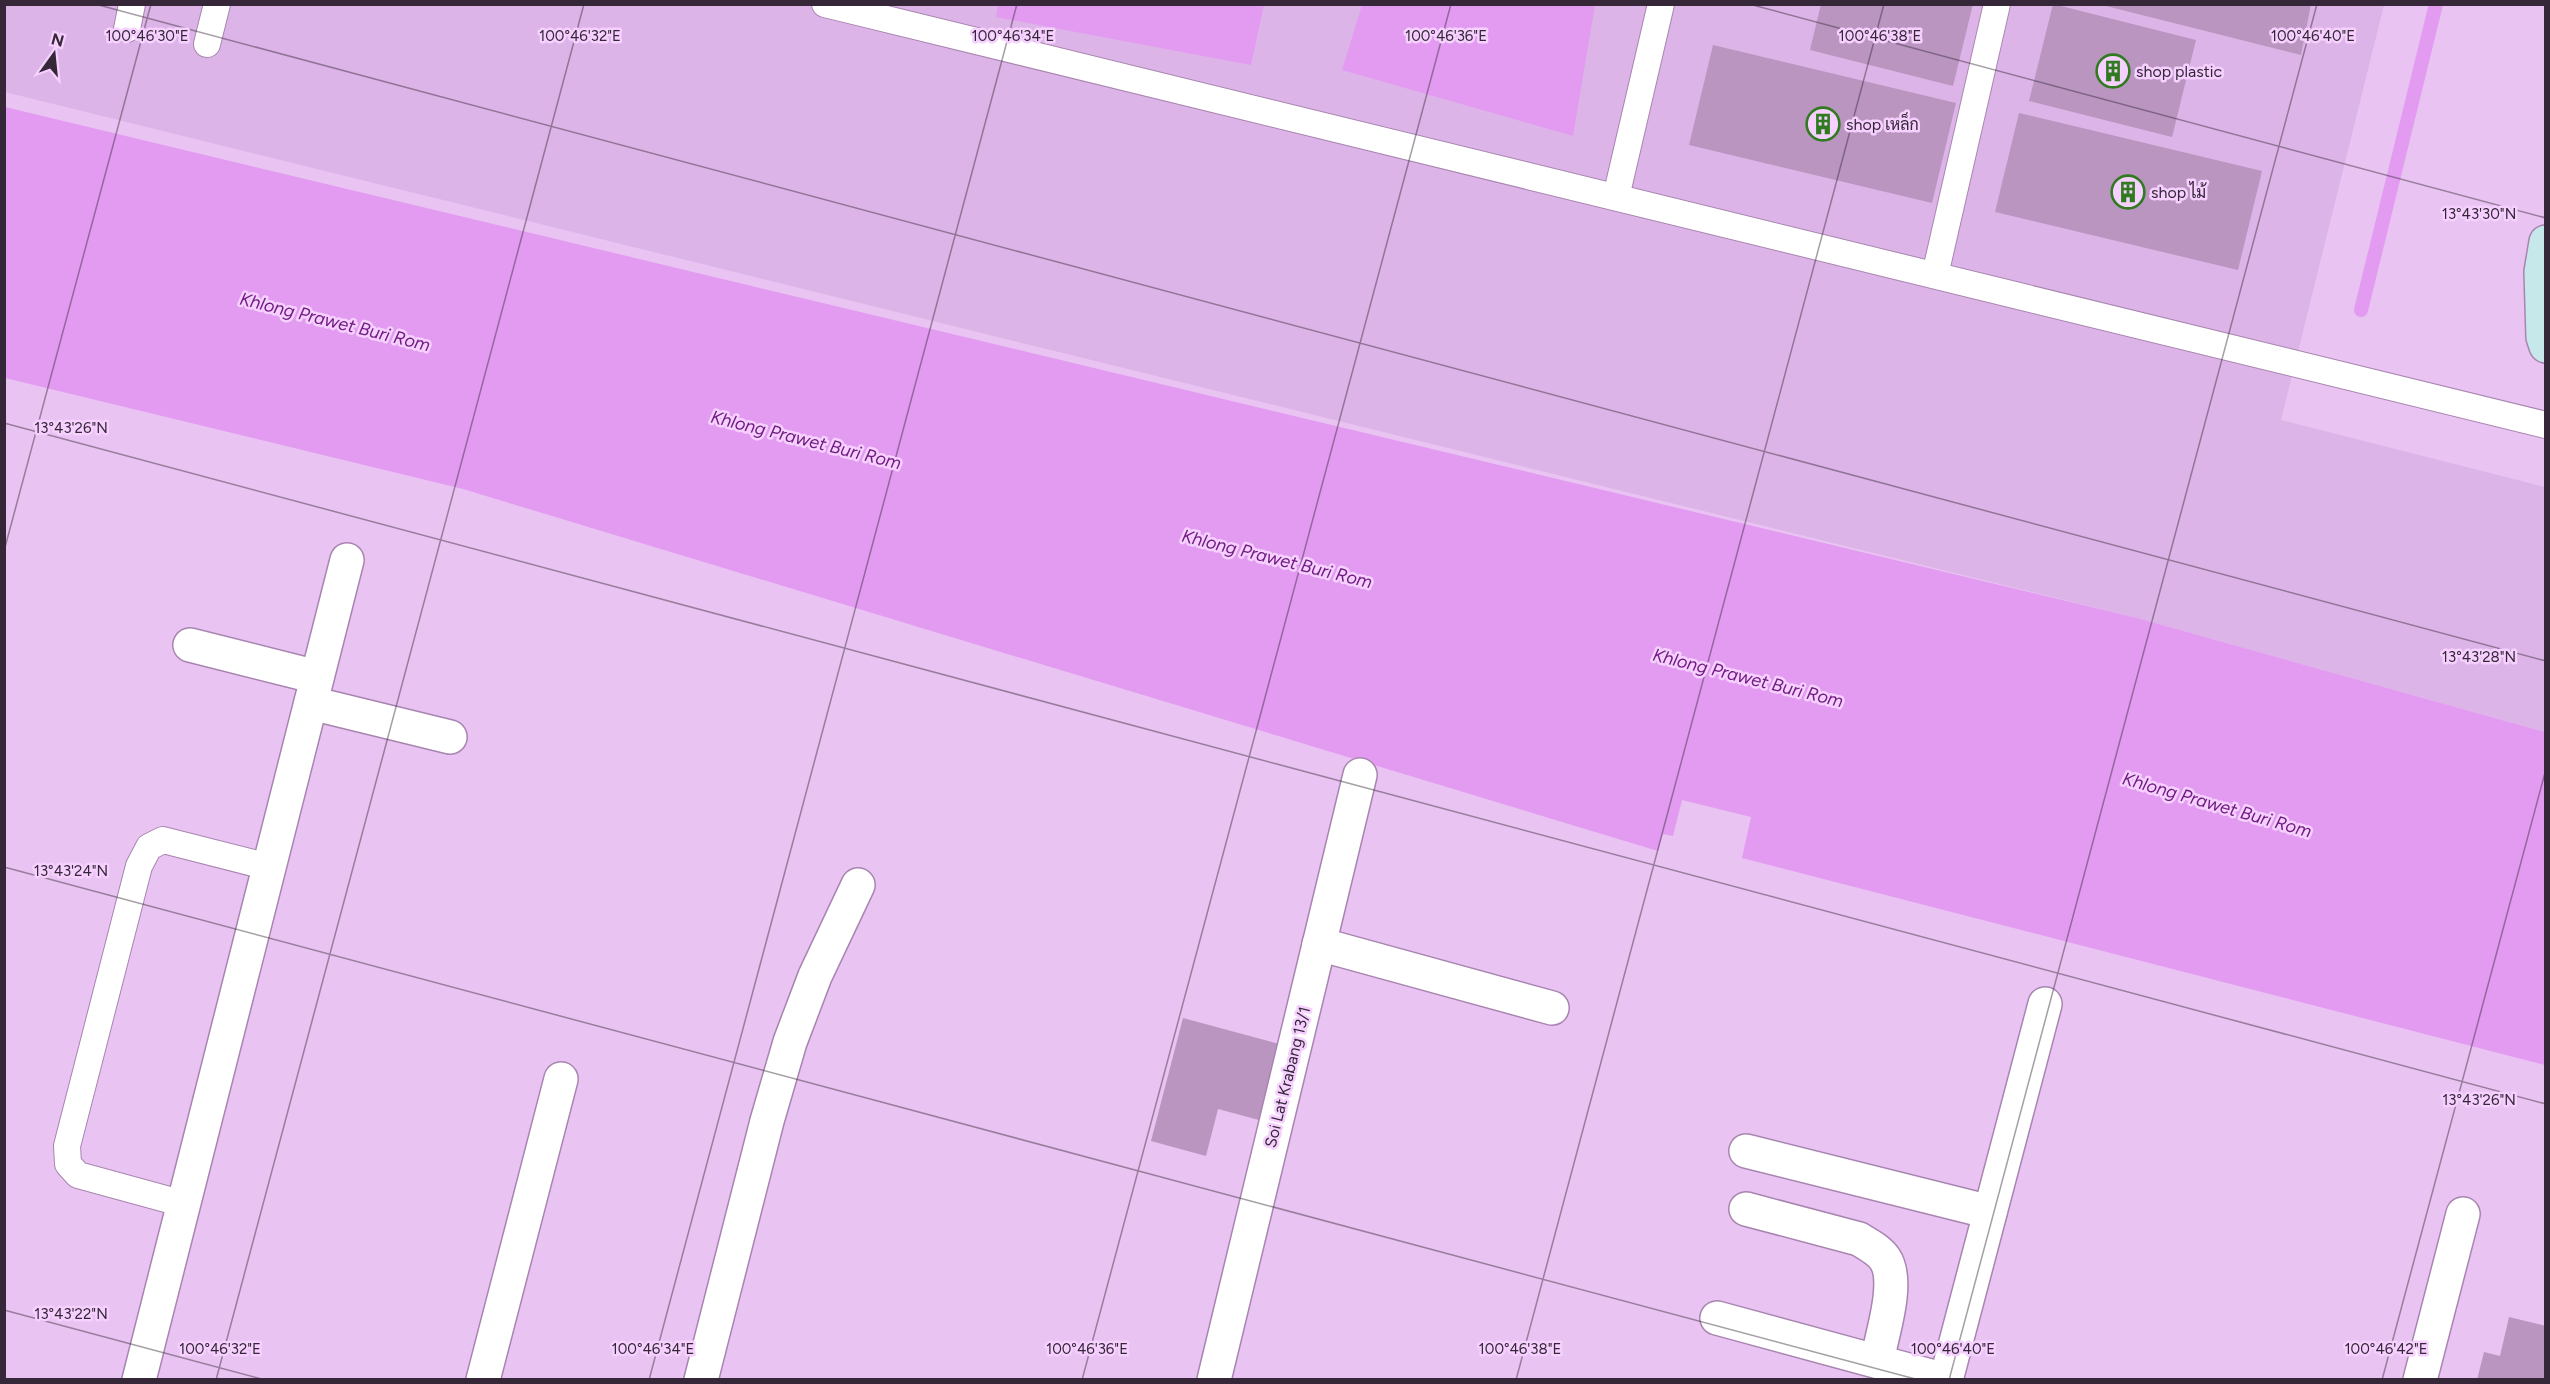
<svg xmlns="http://www.w3.org/2000/svg" width="2550" height="1384" viewBox="0 0 2550 1384" font-family="Figtree,Sarabun,sans-serif">
<rect width="100%" height="100%" fill="#e9c3f1"/>
<!-- built -->
<polygon fill="#ddb4e7" points="5,4 2384,5 2281,420 2545,487 2545,732 2137,618 5,92"/>
<!-- water -->
<g fill="#e29bf1">
<polygon points="998,5 998,4 1264,5 1251,65 996,17"/>
<polygon points="1362,5 1595,5 1573,136 1342,70"/>
<polygon points="5,107 2137,618 2545,732 2545,1065 1742,858 1751,817 1682,800 1673,836 1663,834 1658,851 463,489 5,378"/>
</g>
<g fill="none" stroke-linecap="round" stroke-linejoin="round">
<!-- stream -->
<polyline stroke="#e29bf1" stroke-width="14" points="2361,310 2436,4"/>
</g>
<!-- building -->
<g fill="#b995c0">
<polygon points="1821,4 1973,4 1953,86 1810,50"/>
<polygon points="2053,4 2196,40 2172,137 2029,101"/>
<polygon points="2098,4 2311,4 2301,55"/>
<polygon points="1713,45 1956,103 1932,203 1689,145"/>
<polygon points="2019,113 2262,171 2238,270 1995,212"/>
<polygon points="1183,1018 1279,1044 1259,1120 1218,1109 1206,1156 1151,1141"/>
<polygon points="2509,1317 2546,1326 2546,1380 2477,1380 2484,1352 2500,1356"/>
</g>
<g fill="none" stroke-linecap="round" stroke-linejoin="round">
<!-- lane casing -->
<g stroke="#a885b0" stroke-width="28">
<g id="lane">
<polyline points="825,4 2546,425"/>
<polyline points="127,29 132,4"/>
<polyline points="207,44 217,4"/>
<polyline points="1616,197 1661,4"/>
<polyline points="1935,275 1997,4"/>
<polyline points="184,1204 78,1175 68,1164 67,1146 139,866 149,847 163,840 269,867"/>
</g>
</g>
<!-- street casing -->
<g stroke="#a885b0" stroke-width="36">
<g id="street">
<polyline points="190,645 317,677"/>
<polyline points="311,703 450,737"/>
<polyline points="1319,944 1552,1008"/>
<polyline points="1746,1151 1990,1212"/>
<path d="M1746,1209l113,30c10,6 20,11 26,20 15,23 -3,75 -8,102"/>
<polyline points="1717,1318 1945,1380"/>
<polyline points="139,1380 347,560"/>
<polyline points="483,1380 561,1079"/>
<polyline points="701,1380 767,1121 790,1042 815,976 858,885"/>
<polyline points="1214,1380 1360,775"/>
<polyline points="1946,1380 2045,1004"/>
<polyline points="2420,1380 2463,1214"/>
</g>
</g>
<!-- secondary casing -->
<g stroke="#a885b0" stroke-width="36">
<polyline id="secondary" points="2546,242 2541,272 2543,337 2546,346"/>
</g>
<!-- lane -->
<use href="#lane" stroke="#fff" stroke-width="26"/>
<!-- street -->
<use href="#street" stroke="#fff" stroke-width="33"/>
<!-- secondary -->
<use href="#secondary" stroke="#c6e8ea" stroke-width="33"/>
</g>
<!-- ticks -->
<path fill="none" stroke="#352738" stroke-width="1.5" stroke-opacity="0.45" d="M95,4l2451,657M1749,4l797,214M4,423l2542,681M4,551l147,-547M4,867l1915,513M4,1310l261,70M216,1380l368,-1376M649,1380l368,-1376M1082,1380l369,-1376M1516,1380l368,-1376M1949,1380l368,-1376M2382,1380l164,-611"/>
<!-- icons -->
<defs>
<g id="building-ring" transform="scale(1.725)"><circle r="9.5" fill="#f6d0fe" stroke="#307a1f" stroke-width="1.5"/><path d="M-4-6H4V6H1V3H-1V6H-4ZM-2.5-4.3h1.7v1.8h-1.7ZM.8-4.3h1.7v1.8H.8ZM-2.5-1h1.7V.8h-1.7ZM.8-1h1.7V.8H.8Z" fill="#307a1f"/></g>
</defs>
<g fill-rule="evenodd">
<use href="#building-ring" x="2113" y="71"/>
<use href="#building-ring" x="1823" y="124"/>
<use href="#building-ring" x="2128" y="192"/>
</g>
<g text-anchor="middle" stroke-width="5" stroke-linejoin="round" paint-order="stroke">
<!-- poi labels -->
<g font-size="16" fill="#352738" stroke="#f6d0fe" text-anchor="start">
<text x="2136" y="77">shop plastic</text>
<text x="1846" y="130">shop เหล็ก</text>
<text x="2151" y="198">shop ไม้</text>
</g>
<!-- street labels -->
<g font-size="16" fill="#352738" stroke="#f6d0fe">
<text transform="translate(1287 1077) rotate(-76)" y="6">Soi Lat Krabang 13/1</text>
</g>
<!-- water labels -->
<g font-size="18" font-style="italic" fill="#721c83" stroke="#f6d0fe">
<text transform="translate(335 322) rotate(14)" y="6">Khlong Prawet Buri Rom</text>
<text transform="translate(806 440) rotate(14)" y="6">Khlong Prawet Buri Rom</text>
<text transform="translate(1277 559) rotate(14)" y="6">Khlong Prawet Buri Rom</text>
<text transform="translate(1748 678) rotate(14)" y="6">Khlong Prawet Buri Rom</text>
<text transform="translate(2217 805) rotate(16)" y="6">Khlong Prawet Buri Rom</text>
</g>
</g>
<g font-size="15" text-anchor="middle" fill="#352738" stroke="#f6d0fe" stroke-width="5" stroke-linejoin="round" paint-order="stroke">
<text x="147" y="41">100°46'30"E</text>
<text x="580" y="41">100°46'32"E</text>
<text x="1013" y="41">100°46'34"E</text>
<text x="1446" y="41">100°46'36"E</text>
<text x="1880" y="41">100°46'38"E</text>
<text x="2313" y="41">100°46'40"E</text>
<text x="2479" y="219">13°43'30"N</text>
<text x="71" y="433">13°43'26"N</text>
<text x="2479" y="662">13°43'28"N</text>
<text x="71" y="876">13°43'24"N</text>
<text x="2479" y="1105">13°43'26"N</text>
<text x="71" y="1319">13°43'22"N</text>
<text x="220" y="1354">100°46'32"E</text>
<text x="653" y="1354">100°46'34"E</text>
<text x="1087" y="1354">100°46'36"E</text>
<text x="1520" y="1354">100°46'38"E</text>
<text x="1953" y="1354">100°46'40"E</text>
<text x="2386" y="1354">100°46'42"E</text>
</g>
<!-- border -->
<rect width="2550" height="1384" fill="none" stroke="#352738" stroke-width="12"/>
<!-- north arrow -->
<g transform="translate(54 54) rotate(15)" stroke="#f6d0fe" stroke-width="4.5" paint-order="stroke">
<path d="M0-4.5L10 22L0 15L-10 22Z" fill="#352738"/>
<text y="-9" font-size="16" font-weight="bold" text-anchor="middle" fill="#352738">N</text>
</g>
</svg>
